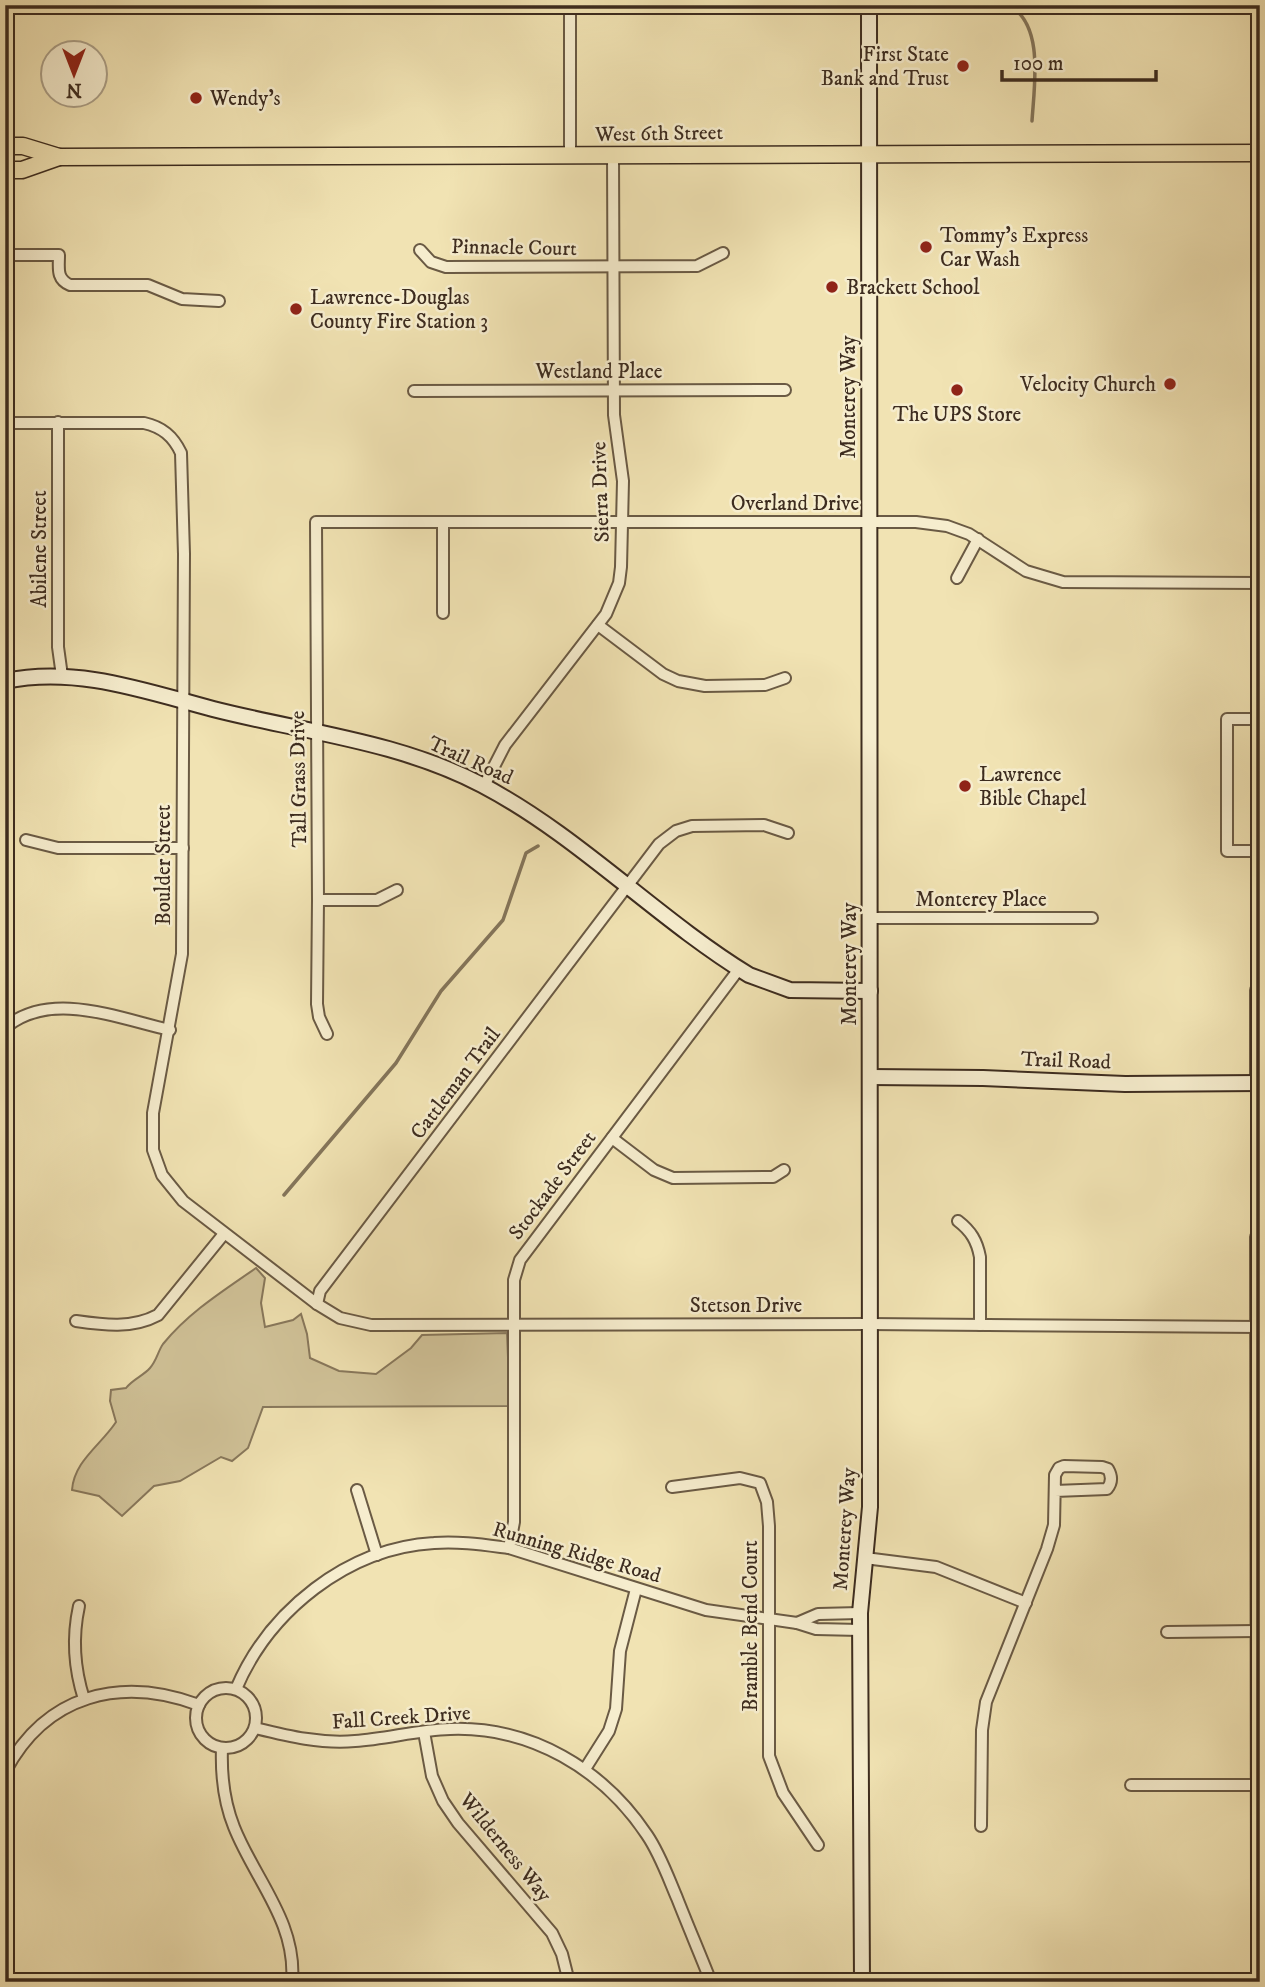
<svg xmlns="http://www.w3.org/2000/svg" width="1265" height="1987" viewBox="0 0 1265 1987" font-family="'IM FELL DW Pica',serif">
<rect width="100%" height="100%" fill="#f1e3b3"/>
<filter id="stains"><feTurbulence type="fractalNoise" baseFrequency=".00286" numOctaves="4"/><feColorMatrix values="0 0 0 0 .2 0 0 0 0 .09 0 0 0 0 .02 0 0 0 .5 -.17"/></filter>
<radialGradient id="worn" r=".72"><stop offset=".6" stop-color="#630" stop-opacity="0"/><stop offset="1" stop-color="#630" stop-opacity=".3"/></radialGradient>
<!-- green -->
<path fill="#d2c49a" stroke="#88785c" stroke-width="2" d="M256,1268l9,10 -4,25 4,24 28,-7 8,-6 6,20 3,24 29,13 37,3 35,-26 11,-13 85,-2 3,73 -247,1 -15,41 -16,13 -11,-4 -41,24 -26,5 -32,30 -23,-20 -27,-6c2,-29 29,-45 44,-68l-6,-21 1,-11 15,-2c7,-9 17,-12 24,-20 7,-8 8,-17 13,-24 26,-32 60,-53 93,-76z"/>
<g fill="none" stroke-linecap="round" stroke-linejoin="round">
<!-- stream -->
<g stroke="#84755a" stroke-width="3.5">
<path d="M1008,5c37,18 26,82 24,116"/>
<polyline points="284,1195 396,1063 441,991 503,920 526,853 538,846"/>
</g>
<!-- street casing -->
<g stroke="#6a5a44" stroke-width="14">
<g id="street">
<polyline points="570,5 570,155"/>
<polyline points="1259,5 1259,58"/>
<polyline points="420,250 431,262 446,267 697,266 723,253"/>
<path d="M5,255h54c0,13 -3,24 11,30h78l34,14 37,2"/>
<polyline points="414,391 785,390"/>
<polyline points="58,422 58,647 62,676"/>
<path d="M5,423h139c18,4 29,13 37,30l3,101 -2,400 -29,159v37l9,25 21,26 134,103 23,14 31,7 497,-1 392,3"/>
<polyline points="443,523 443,613"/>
<polyline points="957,578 978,539"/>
<polyline points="598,625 663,674 678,681 705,686 765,685 785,678"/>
<polyline points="1260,719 1227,719 1227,851 1260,851"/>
<polyline points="484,786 505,745 606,614 619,583 621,567 623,481 614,415 613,154"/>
<polyline points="26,840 58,848 183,848"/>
<polyline points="318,900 377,900 397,890"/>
<polyline points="870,918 1092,918"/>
<path d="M5,1028c45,-39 115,-9 165,2"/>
<polyline points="327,1034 319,1017 317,1004 318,900 316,522 916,522 947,526 969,534 1026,571 1063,582 1260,583"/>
<polyline points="1256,1083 1256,990"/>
<polyline points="612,1138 654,1170 673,1178 773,1177 784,1170"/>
<path d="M958,1221c13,10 19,20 22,36v68"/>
<polyline points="1256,1237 1257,1895 1260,1912"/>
<polyline points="317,1304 320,1291 659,844 676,831 692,826 764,825 788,833"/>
<path d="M76,1321c28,4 56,8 82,-6l65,-80"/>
<polyline points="672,1487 740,1478 760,1483 767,1502 769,1526 769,1756 783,1793 818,1845"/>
<polyline points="357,1490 377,1555"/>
<polyline points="509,1548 514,1522 514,1280 520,1260 739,969"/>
<polyline points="865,1558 936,1567 1026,1603"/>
<path d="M79,1606c-7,32 -5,62 5,93"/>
<polyline points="797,1623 818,1614 860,1613"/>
<polyline points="1167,1632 1257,1631"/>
<circle cx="226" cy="1718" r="30"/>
<path d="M236,1689c33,-78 111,-141 198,-146 25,-2 51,2 75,5l197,62 91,13 19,6 44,1"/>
<path d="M255,1728c33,8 65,16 100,13 31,-2 63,-11 95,-12 81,-3 153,40 197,106 13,19 21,42 30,63 11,28 23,56 34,84"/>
<polyline points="424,1732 432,1776 443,1801 458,1823 552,1933 562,1954 569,1982"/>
<path d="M222,1748c-1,27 2,54 12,79 21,53 63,95 58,155"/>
<polyline points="585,1769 609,1731 616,1709 620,1651 636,1589"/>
<path d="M5,1772c41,-78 116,-96 194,-67"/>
<polyline points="1131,1785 1257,1785"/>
<path d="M981,1826l1,-96 4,-28 61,-153 7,-24 1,-50 4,-7 5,-2 38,1 6,2c4,7 4,14 -1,20l-52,2"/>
</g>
</g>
<!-- secondary casing -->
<g stroke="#3d2c1f" stroke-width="18">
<g id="secondary">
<path d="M5,681c71,-15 140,10 208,28 90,23 185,32 269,76 97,51 174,133 267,190l41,15 80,1"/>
<polyline points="870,1077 983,1078 1125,1084 1260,1083"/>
<polyline points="862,1982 860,1613 870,1507 869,5"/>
</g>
</g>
<!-- primary casing -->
<g stroke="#3d2c1f" stroke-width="19">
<g id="primary">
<polyline points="5,146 23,146 59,157 1260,153"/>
<polyline points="5,170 22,170 59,157"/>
</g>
</g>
<!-- street -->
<use href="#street" stroke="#f6edce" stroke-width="10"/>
<!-- secondary -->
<use href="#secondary" stroke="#f6edce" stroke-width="14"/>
<!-- primary -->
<use href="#primary" stroke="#f1e3b3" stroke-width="16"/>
</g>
<!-- markers -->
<g fill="#8f2418" stroke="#f6edce" stroke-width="2.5">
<circle cx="963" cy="66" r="7"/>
<circle cx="196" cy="98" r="7"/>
<circle cx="926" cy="247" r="7"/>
<circle cx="832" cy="287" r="7"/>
<circle cx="296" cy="309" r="7"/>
<circle cx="1170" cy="384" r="7"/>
<circle cx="957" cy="390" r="7"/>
<circle cx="965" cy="786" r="7"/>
</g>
<g text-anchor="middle" stroke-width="5" stroke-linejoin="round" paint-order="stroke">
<!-- poi labels -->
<g font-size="21" fill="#3d2c1f" stroke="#f6edce" text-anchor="start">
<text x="949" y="61" text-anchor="end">First State<tspan x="949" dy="24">Bank and Trust</tspan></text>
<text x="210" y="105">Wendy's</text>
<text x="940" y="242">Tommy's Express<tspan x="940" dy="24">Car Wash</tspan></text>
<text x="846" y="294">Brackett School</text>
<text x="310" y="304">Lawrence-Douglas<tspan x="310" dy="24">County Fire Station 3</tspan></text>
<text x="1156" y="391" text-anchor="end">Velocity Church</text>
<text x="957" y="421" text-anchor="middle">The UPS Store</text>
<text x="979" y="781">Lawrence<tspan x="979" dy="24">Bible Chapel</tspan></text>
</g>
<!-- street labels -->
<g font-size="21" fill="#3d2c1f" stroke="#f6edce">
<text transform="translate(659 133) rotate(-1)" y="7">West 6th Street</text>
<text transform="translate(514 247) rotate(1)" y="7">Pinnacle Court</text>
<text x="599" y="378">Westland Place</text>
<text transform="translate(848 397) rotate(-90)" y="7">Monterey Way</text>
<text transform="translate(600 492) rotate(-92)" y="7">Sierra Drive</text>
<text x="795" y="510">Overland Drive</text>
<text transform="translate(39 549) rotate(-90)" y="7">Abilene Street</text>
<text transform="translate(471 760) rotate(24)" y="7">Trail Road</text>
<text transform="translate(298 779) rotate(-91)" y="7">Tall Grass Drive</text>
<text transform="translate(163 865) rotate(-90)" y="7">Boulder Street</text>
<text x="981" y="906">Monterey Place</text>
<text transform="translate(849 964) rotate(-90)" y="7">Monterey Way</text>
<text transform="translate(1066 1060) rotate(2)" y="7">Trail Road</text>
<text transform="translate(455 1083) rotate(-53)" y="7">Cattleman Trail</text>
<text transform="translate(552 1185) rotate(-53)" y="7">Stockade Street</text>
<text x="746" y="1312">Stetson Drive</text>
<text transform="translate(844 1529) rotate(-86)" y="7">Monterey Way</text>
<text transform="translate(577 1552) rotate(16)" y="7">Running Ridge Road</text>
<text transform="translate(750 1626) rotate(-90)" y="7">Bramble Bend Court</text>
<text transform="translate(401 1717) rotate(-4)" y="7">Fall Creek Drive</text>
<text transform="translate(506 1847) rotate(51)" y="7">Wilderness Way</text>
</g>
</g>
<!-- margin -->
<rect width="1265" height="1987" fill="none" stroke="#f1e3b3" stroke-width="28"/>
<rect x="7" y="7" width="1251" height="1973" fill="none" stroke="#3d2c1f" stroke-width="3.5"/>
<rect x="14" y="14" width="1237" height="1959" fill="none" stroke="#3d2c1f" stroke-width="2"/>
<!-- north arrow -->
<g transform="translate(74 74) rotate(180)"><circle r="33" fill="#f6edce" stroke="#aca088" stroke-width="2"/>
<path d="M0-5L12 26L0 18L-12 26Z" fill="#8f2418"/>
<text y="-10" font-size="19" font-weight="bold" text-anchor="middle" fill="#3d2c1f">N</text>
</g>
<!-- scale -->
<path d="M1002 70v10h154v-10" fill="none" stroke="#3d2c1f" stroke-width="3.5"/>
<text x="1013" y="70" font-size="21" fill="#3d2c1f" stroke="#f6edce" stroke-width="5" paint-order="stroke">100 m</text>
<rect width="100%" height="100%" filter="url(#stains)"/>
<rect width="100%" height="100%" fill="url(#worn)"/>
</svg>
